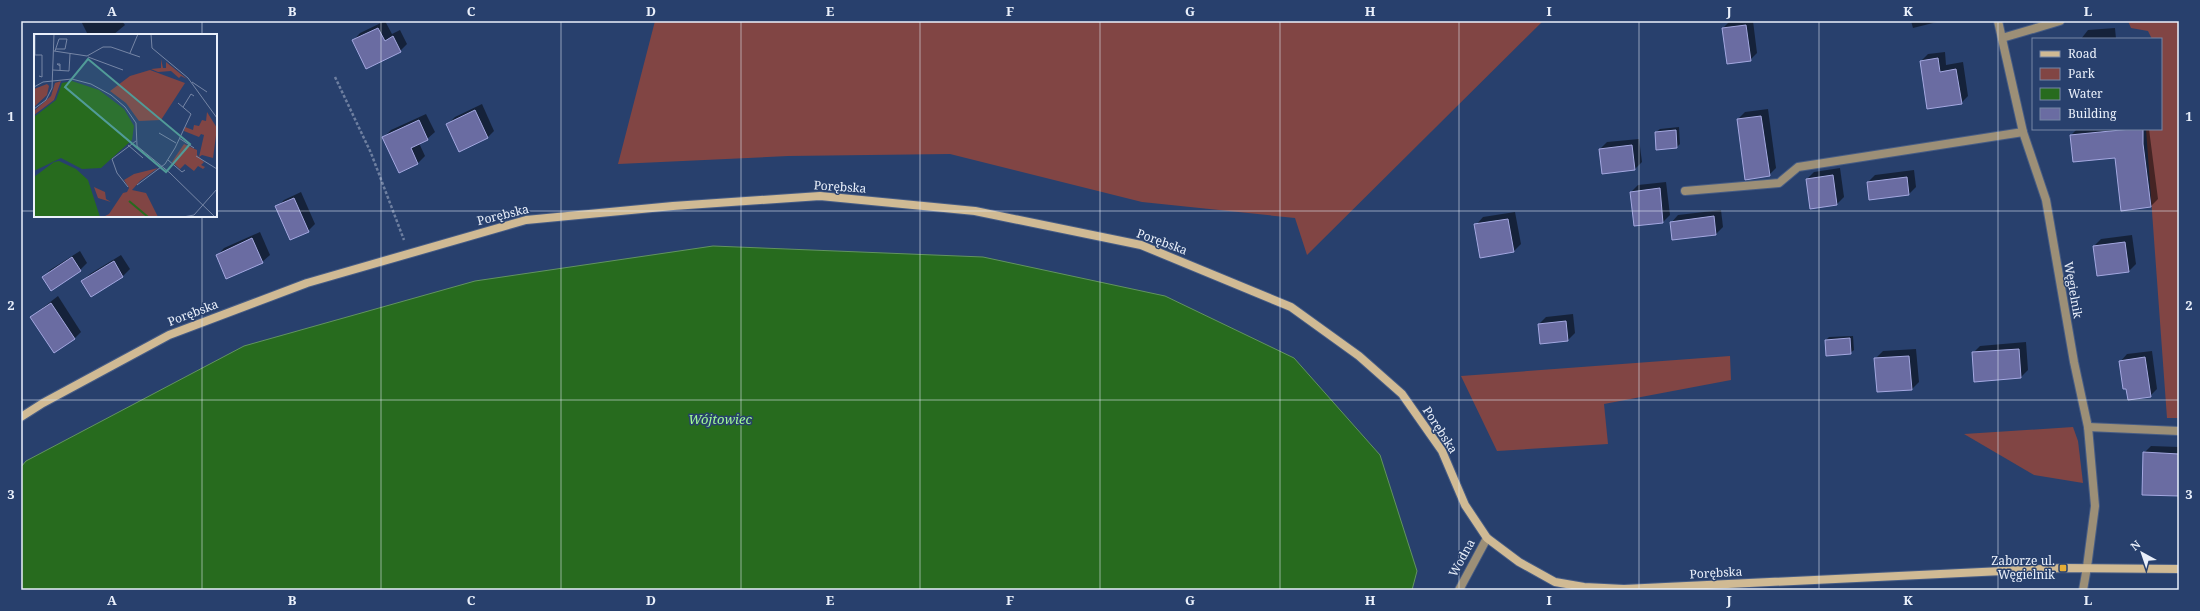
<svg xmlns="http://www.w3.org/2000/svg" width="2200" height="611" viewBox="0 0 2200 611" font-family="'Noto Serif',serif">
<rect width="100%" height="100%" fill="#28406d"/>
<!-- green -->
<g fill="#814544">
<polygon points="655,21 1543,21 1307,255 1295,218 1142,202 950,154 788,156 618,164"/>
<polygon points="2128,21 2179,21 2179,418 2167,418 2146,129 2161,129 2161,39 2152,39 2148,31 2131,28"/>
<polygon points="1730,356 1731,380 1604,404 1608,444 1497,451 1461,376"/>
<polygon points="2073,427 2078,441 2083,483 2034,475 1964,434"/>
</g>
<!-- water -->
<polygon fill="#276b1e" stroke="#629360" points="713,246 983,257 1165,296 1294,358 1380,455 1417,571 1412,590 21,590 21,467 26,461 244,346 475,281"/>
<!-- shadow -->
<g fill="#0007">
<polygon points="81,21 122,21 125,25 113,35 88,35"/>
<polygon points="385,21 392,34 400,30 407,44 400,51 353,41 360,33"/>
<polygon points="1730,21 1753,21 1757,53 1750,60 1723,28"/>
<polygon points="1911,21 1941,21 1913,28"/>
<polygon points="2115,28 2116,39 2081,39 2088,30"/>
<polygon points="1945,52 1946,65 1963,62 1968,96 1961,103 1921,61 1928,54"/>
<polygon points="482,104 494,131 487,138 448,124 455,117"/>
<polygon points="1768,109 1776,168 1769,175 1738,119 1745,112"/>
<polygon points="426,114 435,132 427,139 419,143 425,156 418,163 400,172 384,137 391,130"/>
<polygon points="1679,127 1680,144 1677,147 1657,148 1656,132 1660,129"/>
<polygon points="2077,129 2149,129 2158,199 2151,206 2115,157 2071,135"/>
<polygon points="1639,139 1642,162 1635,169 1600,149 1607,142"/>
<polygon points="1840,168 1844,197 1837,204 1807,179 1814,172"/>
<polygon points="1914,170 1916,187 1909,194 1868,182 1875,175"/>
<polygon points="1666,182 1670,215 1663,222 1631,192 1638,185"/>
<polygon points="301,192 315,224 308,231 277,207 284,200"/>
<polygon points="1721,210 1723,227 1716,234 1673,239 1671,223 1678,215"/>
<polygon points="1515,212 1521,244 1514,251 1476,225 1483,217"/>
<polygon points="260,232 270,255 262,262 217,256 224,248"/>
<polygon points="2132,235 2136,264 2129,271 2094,246 2101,239"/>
<polygon points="80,251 87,263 80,270 43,278 50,270"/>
<polygon points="121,255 130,269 123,276 91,295 83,281 90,274"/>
<polygon points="58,296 81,332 74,339 31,317"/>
<polygon points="1573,314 1575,333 1568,340 1539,324 1546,317"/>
<polygon points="1853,336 1854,350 1850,353 1826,340 1829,337"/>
<polygon points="2026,342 2028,370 2021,377 1973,353 1980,346"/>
<polygon points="1916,349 1919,382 1912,389 1875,359 1883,351"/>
<polygon points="2152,351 2157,389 2150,396 2120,362 2127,354"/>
<polygon points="2151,446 2179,447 2179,495 2144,453"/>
</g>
<!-- building -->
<g fill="#6a6ca2" stroke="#a4a8e1">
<polygon points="1746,25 1751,61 1727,64 1722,28"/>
<polygon points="378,28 385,41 393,36 401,52 366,69 352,40"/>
<polygon points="1938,58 1940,72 1956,69 1962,104 1927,109 1920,61"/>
<polygon points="475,110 488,138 459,152 446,124"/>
<polygon points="1761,116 1770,176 1745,180 1737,119"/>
<polygon points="419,120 428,140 411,148 418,164 399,173 382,137"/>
<polygon points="2131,129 2143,129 2143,144 2151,207 2121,211 2115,158 2073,162 2070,135"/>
<polygon points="1676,130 1677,148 1656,150 1655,132"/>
<polygon points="1632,145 1635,170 1602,174 1599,149"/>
<polygon points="1833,175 1837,205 1810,209 1806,179"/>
<polygon points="1907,177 1909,195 1869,200 1867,182"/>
<polygon points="1660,188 1663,223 1634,226 1630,192"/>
<polygon points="294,198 309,232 290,240 275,206"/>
<polygon points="1714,216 1716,235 1672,240 1670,222"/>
<polygon points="1508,219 1514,252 1480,258 1474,224"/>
<polygon points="252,238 263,263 226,279 216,255"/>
<polygon points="2125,242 2129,272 2097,276 2093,246"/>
<polygon points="72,257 81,271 51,291 42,277"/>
<polygon points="114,261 123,277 91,297 81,281"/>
<polygon points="51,303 75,339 54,353 30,317"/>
<polygon points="1566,321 1568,341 1540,344 1538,324"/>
<polygon points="1850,338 1851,354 1826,356 1825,340"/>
<polygon points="2019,349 2021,378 1974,382 1972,352"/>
<polygon points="1909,356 1912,390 1877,392 1874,358"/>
<polygon points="2145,357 2151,397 2128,400 2126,389 2123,389 2119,361"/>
<polygon points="2143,452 2179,454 2179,496 2142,495"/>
</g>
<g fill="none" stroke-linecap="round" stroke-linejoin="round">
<!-- lane casing -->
<g stroke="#475c84" stroke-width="10">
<g id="lane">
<polyline points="2002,38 2060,21"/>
<polyline points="1685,191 1779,183 1798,167 2023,132"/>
<polyline points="2088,427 2179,431"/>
<polyline points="2083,590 2087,567"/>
</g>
</g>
<!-- street casing -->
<g stroke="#475c84" stroke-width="10">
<g id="street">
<polyline points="1998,21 2023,132 2046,200 2074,362 2088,427 2095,506 2087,567"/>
<polyline points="1459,590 1487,538"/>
</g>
</g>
<!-- secondary casing -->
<g stroke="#475c84" stroke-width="10">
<polyline id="secondary" points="21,417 43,403 169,335 307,283 526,220 673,206 820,196 975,211 1141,245 1291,307 1359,356 1402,394 1442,451 1465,505 1487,538 1519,562 1555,582 1584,587 1624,589 2063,568 2179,569"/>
</g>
<!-- path -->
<polyline stroke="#6e7fa0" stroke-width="2.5" stroke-dasharray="3 2" stroke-linecap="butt" points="335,77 371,153 404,240"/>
<!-- lane -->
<use href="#lane" stroke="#9c8f77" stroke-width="8"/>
<!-- street -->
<use href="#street" stroke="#9c8f77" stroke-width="8"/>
<!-- secondary -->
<use href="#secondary" stroke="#d0ba94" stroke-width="8"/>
</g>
<!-- grid -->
<path fill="none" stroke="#eaf0fb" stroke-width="1" stroke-opacity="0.55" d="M202,21v14M381,21v569M561,21v569M741,21v569M920,21v569M1100,21v569M1280,21v569M1459,21v569M1639,21v569M1819,21v569M1998,21v569M21,211h14M216,211h1963M202,216v374M21,400h2158"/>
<!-- markers -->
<rect fill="#e6ad36" stroke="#28406d" stroke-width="1.5" x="2059" y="564" width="8" height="8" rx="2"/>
<g text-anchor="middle" stroke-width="3" stroke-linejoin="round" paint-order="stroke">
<!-- street labels -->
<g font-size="12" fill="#eaf0fb" stroke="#28406d">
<text transform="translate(840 187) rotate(4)" y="4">Porębska</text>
<text transform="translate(503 215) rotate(-14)" y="4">Porębska</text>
<text transform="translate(1162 242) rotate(20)" y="4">Porębska</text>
<text transform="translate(2073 290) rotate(80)" y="4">Węgielnik</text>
<text transform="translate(193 313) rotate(-21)" y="4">Porębska</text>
<text transform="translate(1440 430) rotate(57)" y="4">Porębska</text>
<text transform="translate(1462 558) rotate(-61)" y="4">Wodna</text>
<text transform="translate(1716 573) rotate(-3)" y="4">Porębska</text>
</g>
<!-- poi labels -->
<g font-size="12" fill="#eaf0fb" stroke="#28406d" text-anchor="end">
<text x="2055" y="565">Zaborze ul.<tspan x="2055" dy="14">Węgielnik</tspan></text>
</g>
<!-- water labels -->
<g font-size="13" font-style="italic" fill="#a1fa94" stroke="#28406d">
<text x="720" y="424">Wójtowiec</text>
</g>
</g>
<!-- overview -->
<g transform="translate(34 34)">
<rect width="183" height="183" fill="#28406d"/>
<path d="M127,25l2,9h3v-6l21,17 -6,-3 -2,2 -8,-7 -13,1 -7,-3 10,-1zM116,36l35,13 -24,37 -22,1 -13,-18 -16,-12 20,-15zM27,47l-7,19 -20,15v-4l17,-15 4,-13zM13,50l2,2 -2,9 -13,12v-18zM173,78l10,16 -4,30 -11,-3 -3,2 5,-22 -3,-1 -2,3 -15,-6 1,-4 8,3 1,-5 5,1 3,-6 4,1zM150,110l13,6v5l7,7 -3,3 4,2 -2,2 -5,-3 -4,5 -9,-7 -5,5 -8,-7zM124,134l-18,13 -8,9 14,3 12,24h-55l6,-3 14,-21 4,-1 2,-4 -5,-8 10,-6zM60,153l11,5 1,7 5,3 -13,-4z" fill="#814544"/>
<path d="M38,47l27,9 25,19 10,17 -2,14 -31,28 -19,1 -21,-11 -27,13v-54l22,-17 6,-17zM25,127l17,8 12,11 12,37h-66v-40l20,-15z" fill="#276b1e"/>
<path fill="none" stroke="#276b1e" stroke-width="2" d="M95,167l19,16"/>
<path fill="none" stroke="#7686a6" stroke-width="1" d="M117,0l1,14 36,30 29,40M20,17l33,5 16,-9h8l29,10M21,17l4,-12h8l-2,10h-9M96,19l8,-19M0,21h8v22l-3,-1M1,21v-21M54,23l35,13M19,36l16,1M26,36v-6h-3l3,2M35,37l1,-17M158,48l15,10M0,53l9,-5 29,-3 19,5 20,11 14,12 11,16 1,23 33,27 45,44M149,73l8,-13 3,2M0,75l12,-9 6,-12 2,-54M125,99l17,10M145,104l15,10M94,111l15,13M162,122l21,13M134,126l14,12 3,-2M103,151l28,-21 10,-16 16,-34 -13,-11M94,153l-11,-14 -5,-14 24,-18M149,183l11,-2 23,-26"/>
<path fill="#519b98" fill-opacity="0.15" stroke="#519b98" stroke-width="2" d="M54,25l102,85 -24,28 -101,-85z"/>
<rect width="183" height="183" fill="none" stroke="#eaf0fb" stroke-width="2"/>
</g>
<!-- border -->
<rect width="2200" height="611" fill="none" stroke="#28406d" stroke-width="44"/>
<!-- legend -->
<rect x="2032" y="38" width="130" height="92" fill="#28406d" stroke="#7686a6"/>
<rect x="2040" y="51" width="20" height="6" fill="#d0ba94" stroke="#7686a6"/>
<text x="2068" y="58" font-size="12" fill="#eaf0fb">Road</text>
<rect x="2040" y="68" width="20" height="12" fill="#814544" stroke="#7686a6"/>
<text x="2068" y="78" font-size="12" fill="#eaf0fb">Park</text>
<rect x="2040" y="88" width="20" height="12" fill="#276b1e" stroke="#7686a6"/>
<text x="2068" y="98" font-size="12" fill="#eaf0fb">Water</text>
<rect x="2040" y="108" width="20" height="12" fill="#6a6ca2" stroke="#7686a6"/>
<text x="2068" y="118" font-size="12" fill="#eaf0fb">Building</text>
<!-- north arrow -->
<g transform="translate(2142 553) rotate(320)" stroke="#28406d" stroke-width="3" paint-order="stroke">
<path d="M0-3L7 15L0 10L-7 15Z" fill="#eaf0fb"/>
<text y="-6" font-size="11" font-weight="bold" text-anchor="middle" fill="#eaf0fb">N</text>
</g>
<rect x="22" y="22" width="2156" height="567" fill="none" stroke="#eaf0fb" stroke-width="1.5"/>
<g font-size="13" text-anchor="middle" font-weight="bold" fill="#eaf0fb">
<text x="112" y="16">A</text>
<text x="292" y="16">B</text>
<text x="471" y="16">C</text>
<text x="651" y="16">D</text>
<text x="830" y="16">E</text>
<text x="1010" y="16">F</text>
<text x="1190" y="16">G</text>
<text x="1370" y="16">H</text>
<text x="1549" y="16">I</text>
<text x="1729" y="16">J</text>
<text x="1908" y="16">K</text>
<text x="2088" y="16">L</text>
<text x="11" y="121">1</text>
<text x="2189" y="121">1</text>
<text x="11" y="310">2</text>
<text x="2189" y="310">2</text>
<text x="11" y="499">3</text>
<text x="2189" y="499">3</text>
<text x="112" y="605">A</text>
<text x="292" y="605">B</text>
<text x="471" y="605">C</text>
<text x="651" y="605">D</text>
<text x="830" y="605">E</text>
<text x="1010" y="605">F</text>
<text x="1190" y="605">G</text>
<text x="1370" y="605">H</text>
<text x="1549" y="605">I</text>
<text x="1729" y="605">J</text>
<text x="1908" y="605">K</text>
<text x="2088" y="605">L</text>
</g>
</svg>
